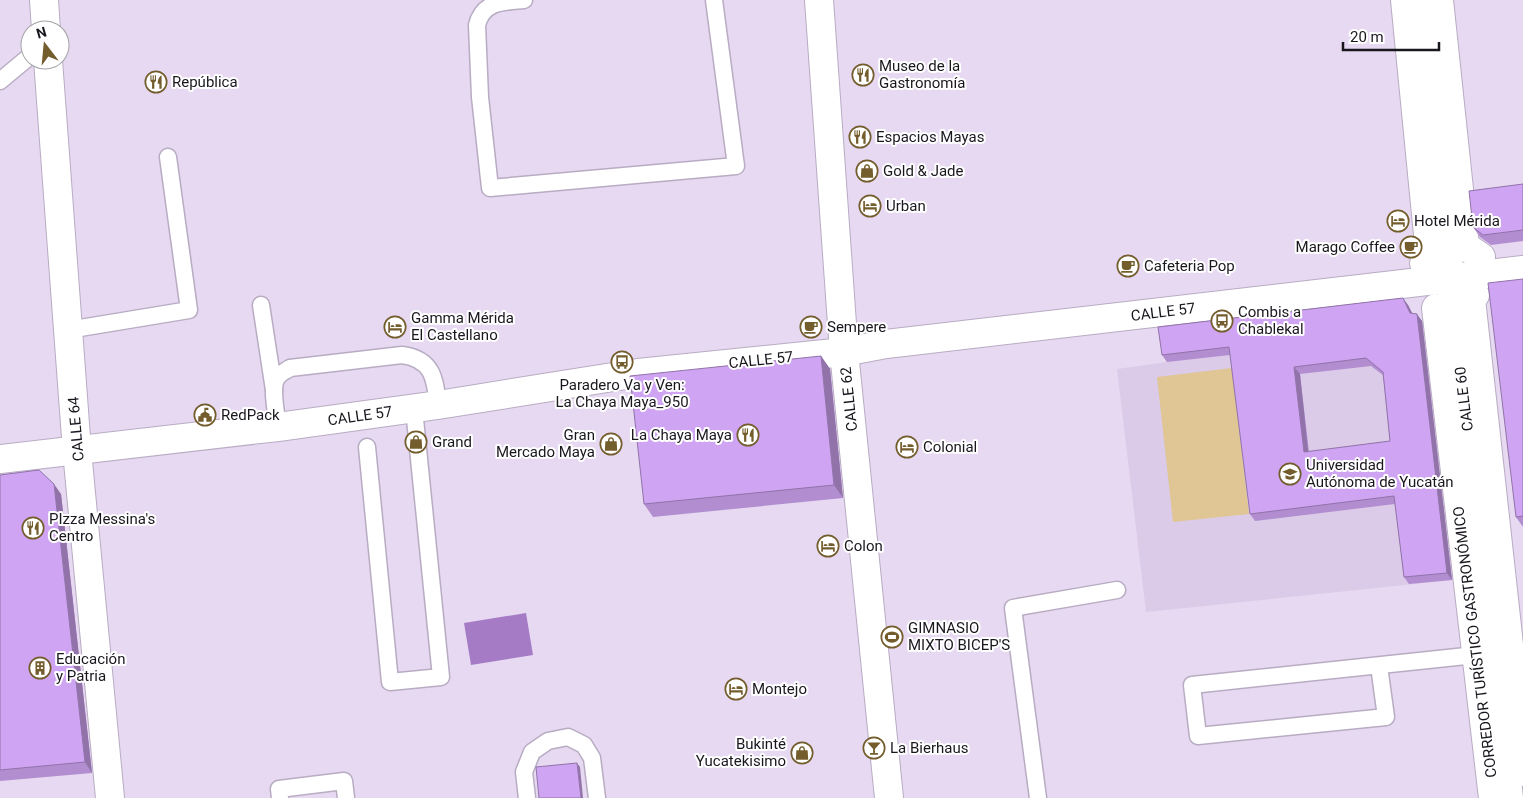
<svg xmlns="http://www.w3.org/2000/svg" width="1523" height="798" viewBox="0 0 1523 798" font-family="Roboto,sans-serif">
<rect width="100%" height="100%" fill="#e6d9f1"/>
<!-- built -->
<polygon fill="#dbcbe9" points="1408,305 1414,317 1421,321 1433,323 1463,579 1146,612 1117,369 1167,362 1163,334"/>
<!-- green -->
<polygon fill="#dfc694" points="1232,368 1249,514 1173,522 1157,377"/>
<!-- water -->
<polygon fill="#a57bc6" points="526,613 533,655 471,665 464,623"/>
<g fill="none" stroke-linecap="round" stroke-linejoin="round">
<!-- lane casing -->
<g stroke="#b8acc3" stroke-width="19">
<g id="lane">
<path d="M524,0c-21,2 -41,1 -47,25l3,72 10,91 246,-22 -22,-166"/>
<polyline points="0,81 30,56"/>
<polyline points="261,305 274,390"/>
<polyline points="68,330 189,310 168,157"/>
<path d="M278,427c-1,-12 -8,-39 -1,-49 3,-5 9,-7 13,-10l112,-13c31,4 33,24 36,50"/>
<polyline points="367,447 390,682 441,677 414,409"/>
<polyline points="1379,666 1386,717 1198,736 1192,685 1485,654"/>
<polyline points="280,798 279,789 344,781 346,798"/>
<polyline points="527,798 524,772 532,752 548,741 568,737 584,745 592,758 597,798"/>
<polyline points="1038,798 1013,608 1117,590"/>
</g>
</g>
<!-- street casing -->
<g stroke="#b8acc3" stroke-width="30">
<g id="street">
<polyline points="1405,0 1430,255 1424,263"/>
<polyline points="1439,0 1465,246 1481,257"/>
<polyline points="1475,295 1471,299 1523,772"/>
<polyline points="1436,308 1493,798"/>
</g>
</g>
<!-- secondary casing -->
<g stroke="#b8acc3" stroke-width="30">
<g id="secondary">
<polyline points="44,0 46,30"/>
<polyline points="819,0 844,352 889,798"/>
<polyline points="1422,0 1450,278 1509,798"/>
<polyline points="48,60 77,451 110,798"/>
<polyline points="0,459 278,427 438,405 638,373 844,352 886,344 1523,270"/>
</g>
</g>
<!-- lane -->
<use href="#lane" stroke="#fff" stroke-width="16"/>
<!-- street -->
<use href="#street" stroke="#fff" stroke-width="28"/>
<!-- secondary -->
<use href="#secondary" stroke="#fff" stroke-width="28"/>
</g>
<!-- wall -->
<g fill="#b28dd0" fill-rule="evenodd">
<polygon points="1523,184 1523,241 1491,245 1480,237 1473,227"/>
<polygon points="1523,279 1523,527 1516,517"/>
<path d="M1408,305l4,8 10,8 30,259 -43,4 -5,-7 -9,-73 -140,17 -5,-7 -20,-159 -63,7 -5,-7zM1371,366l12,9 7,66 -81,11 -9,-78z"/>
<polygon points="821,356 830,369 843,498 653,517 644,504"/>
<polygon points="0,475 61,494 92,773 0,781"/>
</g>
<!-- shaded-wall -->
<g fill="#9173a9">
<polygon points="1403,298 1408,305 1416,321 1410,313"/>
<polygon points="1417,314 1422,321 1452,580 1447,573"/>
<polygon points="821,356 830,369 843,498 834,485"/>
<polygon points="1294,367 1300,374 1309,460 1304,452"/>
<polygon points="54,484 61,494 92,773 85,762"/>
<polygon points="577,763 580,767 583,798 581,798"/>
</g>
<!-- building -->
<g fill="#cfa4f2" stroke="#9173a9" fill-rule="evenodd">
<polygon points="1523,184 1523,230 1483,235 1473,227 1469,191"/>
<polygon points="1523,279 1523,516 1516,517 1488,283"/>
<path d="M1403,298l7,15 7,1 30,259 -43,4 -10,-81 -144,18 -21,-167 -67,8 -4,-28zM1366,358l17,14 7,69 -86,11 -10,-85z"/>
<polygon points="821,356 834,485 644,504 630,376"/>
<polygon points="39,470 54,484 85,762 0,770 0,475"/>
<polygon points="577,763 581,798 539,798 536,767"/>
</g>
<!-- icons -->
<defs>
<g id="restaurant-ring" transform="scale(1.125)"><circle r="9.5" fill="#fff" stroke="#745d2d" stroke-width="1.5"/><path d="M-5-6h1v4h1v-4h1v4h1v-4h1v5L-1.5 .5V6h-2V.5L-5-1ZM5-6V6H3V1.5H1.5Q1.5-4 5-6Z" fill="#745d2d"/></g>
<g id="shop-ring" transform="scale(1.125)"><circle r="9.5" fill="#fff" stroke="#745d2d" stroke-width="1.5"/><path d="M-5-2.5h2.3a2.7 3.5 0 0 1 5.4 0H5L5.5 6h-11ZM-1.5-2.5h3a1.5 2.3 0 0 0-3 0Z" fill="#745d2d"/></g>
<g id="hotel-ring" transform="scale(1.125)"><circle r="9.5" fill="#fff" stroke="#745d2d" stroke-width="1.5"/><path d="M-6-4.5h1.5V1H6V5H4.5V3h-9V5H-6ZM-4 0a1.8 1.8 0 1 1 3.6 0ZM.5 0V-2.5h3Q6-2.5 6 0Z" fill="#745d2d"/></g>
<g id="cafe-ring" transform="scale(1.125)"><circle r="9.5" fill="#fff" stroke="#745d2d" stroke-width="1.5"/><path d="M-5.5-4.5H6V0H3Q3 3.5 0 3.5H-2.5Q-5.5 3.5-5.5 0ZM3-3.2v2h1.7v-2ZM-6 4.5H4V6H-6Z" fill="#745d2d"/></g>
<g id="bus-ring" transform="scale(1.125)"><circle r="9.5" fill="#fff" stroke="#745d2d" stroke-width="1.5"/><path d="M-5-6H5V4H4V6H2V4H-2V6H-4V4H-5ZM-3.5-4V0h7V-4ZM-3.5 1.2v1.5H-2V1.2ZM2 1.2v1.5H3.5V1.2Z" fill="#745d2d"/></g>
<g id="civic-ring" transform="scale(1.125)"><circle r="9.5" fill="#fff" stroke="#745d2d" stroke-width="1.5"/><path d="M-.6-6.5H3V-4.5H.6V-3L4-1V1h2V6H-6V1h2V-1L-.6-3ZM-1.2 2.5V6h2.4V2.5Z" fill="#745d2d"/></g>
<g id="university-ring" transform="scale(1.125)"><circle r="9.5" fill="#fff" stroke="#745d2d" stroke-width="1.5"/><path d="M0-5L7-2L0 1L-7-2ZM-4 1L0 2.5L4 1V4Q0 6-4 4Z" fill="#745d2d"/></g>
<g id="stadium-ring" transform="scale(1.125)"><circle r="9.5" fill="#fff" stroke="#745d2d" stroke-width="1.5"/><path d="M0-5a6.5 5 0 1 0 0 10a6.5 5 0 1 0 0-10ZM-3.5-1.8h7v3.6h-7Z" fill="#745d2d"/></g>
<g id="building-ring" transform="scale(1.125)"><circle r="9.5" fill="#fff" stroke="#745d2d" stroke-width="1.5"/><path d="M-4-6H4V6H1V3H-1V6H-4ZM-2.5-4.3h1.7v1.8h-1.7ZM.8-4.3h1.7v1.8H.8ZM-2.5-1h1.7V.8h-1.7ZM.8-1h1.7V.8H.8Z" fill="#745d2d"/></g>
<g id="bar-ring" transform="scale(1.125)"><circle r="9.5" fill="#fff" stroke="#745d2d" stroke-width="1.5"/><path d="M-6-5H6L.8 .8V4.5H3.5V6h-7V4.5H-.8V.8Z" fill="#745d2d"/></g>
</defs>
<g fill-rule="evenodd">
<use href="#restaurant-ring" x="863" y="75"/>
<use href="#restaurant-ring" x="156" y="82"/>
<use href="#restaurant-ring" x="860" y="137"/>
<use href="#shop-ring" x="867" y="171"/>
<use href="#hotel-ring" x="870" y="206"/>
<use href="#hotel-ring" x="1398" y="221"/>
<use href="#cafe-ring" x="1411" y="247"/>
<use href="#cafe-ring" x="1128" y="266"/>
<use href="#bus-ring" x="1222" y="321"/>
<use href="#hotel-ring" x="395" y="327"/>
<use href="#cafe-ring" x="811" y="327"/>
<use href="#bus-ring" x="622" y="362"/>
<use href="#civic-ring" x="205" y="415"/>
<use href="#restaurant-ring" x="748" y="435"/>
<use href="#shop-ring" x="416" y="442"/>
<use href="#shop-ring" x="611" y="444"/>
<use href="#hotel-ring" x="907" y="447"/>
<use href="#university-ring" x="1290" y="474"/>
<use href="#restaurant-ring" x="33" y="528"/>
<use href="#hotel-ring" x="828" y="546"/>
<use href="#stadium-ring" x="892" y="637"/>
<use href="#building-ring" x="40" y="668"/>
<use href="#hotel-ring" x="736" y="689"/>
<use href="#bar-ring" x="874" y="748"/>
<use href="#shop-ring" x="802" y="753"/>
</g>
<g text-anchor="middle" stroke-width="4" stroke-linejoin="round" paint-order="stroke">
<!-- poi labels -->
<g font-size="15" fill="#1a161e" stroke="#fff" text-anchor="start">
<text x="879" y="71">Museo de la<tspan x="879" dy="17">Gastronomía</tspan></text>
<text x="172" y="87">República</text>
<text x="876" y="142">Espacios Mayas</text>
<text x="883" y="176">Gold &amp; Jade</text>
<text x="886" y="211">Urban</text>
<text x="1414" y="226">Hotel Mérida</text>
<text x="1395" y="252" text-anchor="end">Marago Coffee</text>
<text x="1144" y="271">Cafeteria Pop</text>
<text x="1238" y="317">Combis a<tspan x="1238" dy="17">Chablekal</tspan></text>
<text x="411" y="323">Gamma Mérida<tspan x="411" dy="17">El Castellano</tspan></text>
<text x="827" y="332">Sempere</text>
<text x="622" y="390" text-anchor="middle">Paradero Va y Ven:<tspan x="622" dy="17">La Chaya Maya_950</tspan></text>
<text x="221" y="420">RedPack</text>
<text x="595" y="440" text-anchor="end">Gran<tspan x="595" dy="17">Mercado Maya</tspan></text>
<text x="732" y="440" text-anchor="end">La Chaya Maya</text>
<text x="432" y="447">Grand</text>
<text x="923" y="452">Colonial</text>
<text x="1306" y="470">Universidad<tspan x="1306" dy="17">Autónoma de Yucatán</tspan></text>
<text x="49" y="524">PIzza Messina's<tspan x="49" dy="17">Centro</tspan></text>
<text x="844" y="551">Colon</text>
<text x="908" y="633">GIMNASIO<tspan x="908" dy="17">MIXTO BICEP'S</tspan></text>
<text x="56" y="664">Educación<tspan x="56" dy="17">y Patria</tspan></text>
<text x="752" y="694">Montejo</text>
<text x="786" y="749" text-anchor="end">Bukinté<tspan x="786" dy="17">Yucatekisimo</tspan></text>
<text x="890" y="753">La Bierhaus</text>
</g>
<!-- street labels -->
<g font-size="15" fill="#1a161e" stroke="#fff">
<text transform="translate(1163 312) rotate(-7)" y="5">CALLE 57</text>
<text transform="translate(761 360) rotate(-6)" y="5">CALLE 57</text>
<text transform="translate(849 399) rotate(-96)" y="5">CALLE 62</text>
<text transform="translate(1464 399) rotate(-97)" y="5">CALLE 60</text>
<text transform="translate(360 416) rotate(-8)" y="5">CALLE 57</text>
<text transform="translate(76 429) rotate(-95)" y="5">CALLE 64</text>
<text transform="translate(1475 642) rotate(-97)" y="5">CORREDOR TURÍSTICO GASTRONÓMICO</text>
</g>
</g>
<!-- north arrow -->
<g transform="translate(45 45) rotate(344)"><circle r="24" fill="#ffffff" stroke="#a3a2a5"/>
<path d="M0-4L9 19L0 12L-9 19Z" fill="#745d2d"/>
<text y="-8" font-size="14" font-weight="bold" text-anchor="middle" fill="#1a161e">N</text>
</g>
<!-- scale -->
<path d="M1343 42v8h96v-8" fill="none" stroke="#1a161e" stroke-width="2.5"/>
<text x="1350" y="42" font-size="15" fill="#1a161e" stroke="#ffffff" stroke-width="4" paint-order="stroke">20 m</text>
</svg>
